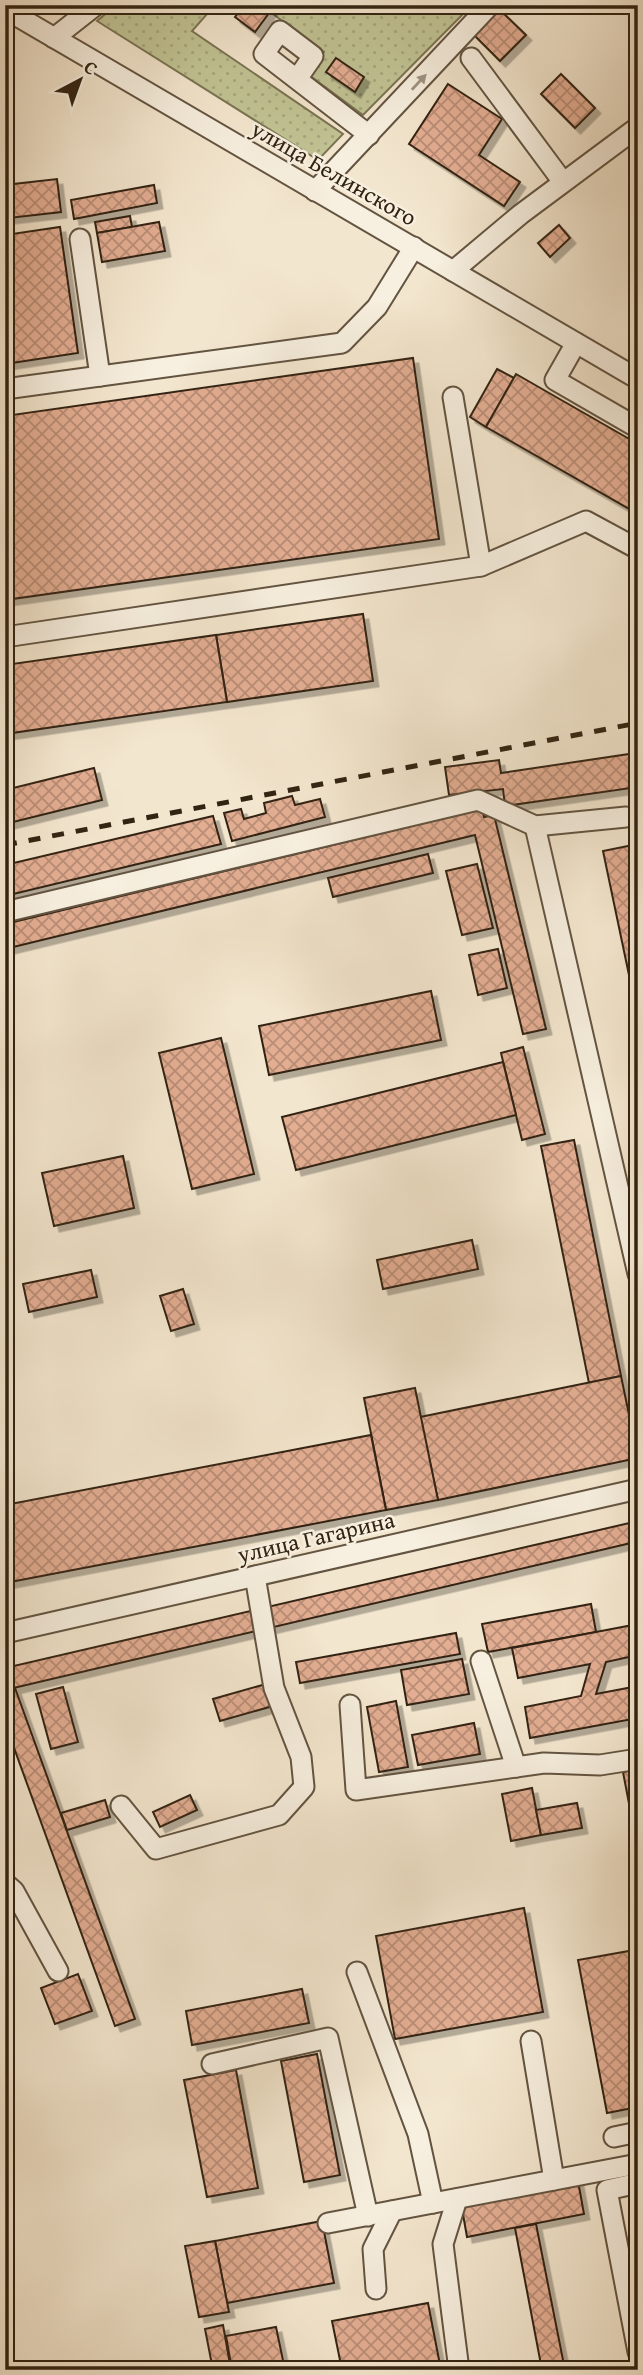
<svg xmlns="http://www.w3.org/2000/svg" width="643" height="2375" viewBox="0 0 643 2375" font-family="'Gentium Book Plus',serif">
<defs>
<pattern id="grass-dots" width="8" height="8" patternUnits="userSpaceOnUse" patternTransform="scale(1.75)"><rect width="8" height="8" fill="#c1c394"/><path d="M2 2h.1M6 6h.1" fill="none" stroke="#a6a77f" stroke-width="1.8" stroke-linecap="round"/></pattern>
<pattern id="building-cross-hatch" width="8" height="8" patternUnits="userSpaceOnUse" patternTransform="scale(1.75)"><rect width="8" height="8" fill="#e3ad92"/><path d="M0 0l8 8M0 8l8-8" fill="none" stroke="#b98d76"/></pattern>
<filter id="shadow"><feDropShadow dx="5.5" dy="5.5" stdDeviation="0" flood-color="#0004"/></filter>
</defs>
<rect width="100%" height="100%" fill="#f3e6ce"/>
<filter id="stains"><feTurbulence type="fractalNoise" baseFrequency=".00286" numOctaves="4"/><feColorMatrix values="0 0 0 0 .2 0 0 0 0 .09 0 0 0 0 .02 0 0 0 .5 -.17"/></filter>
<radialGradient id="worn" r=".72"><stop offset=".6" stop-color="#630" stop-opacity="0"/><stop offset="1" stop-color="#630" stop-opacity=".3"/></radialGradient>
<!-- grass -->
<g fill="url(#grass-dots)" stroke="#7a7453" stroke-width="2">
<polygon points="116,5 215,5 192,31 343,134 318,160 97,21"/>
<polygon points="261,5 472,5 363,115 309,75 324,52"/>
</g>
<!-- building -->
<g fill="url(#building-cross-hatch)" stroke="#332412" stroke-width="2" filter="url(#shadow)">
<polygon points="244,5 267,5 272,9 255,32 235,17"/>
<polygon points="499,9 526,35 500,61 473,34"/>
<polygon points="336,58 364,77 355,92 326,72"/>
<polygon points="561,74 595,108 575,128 541,94"/>
<polygon points="448,84 502,119 479,155 520,182 504,206 409,144"/>
<polygon points="57,179 61,212 9,218 5,185"/>
<polygon points="154,185 157,203 74,219 71,200"/>
<polygon points="130,216 132,227 97,233 95,222"/>
<polygon points="159,222 165,251 102,262 97,233"/>
<polygon points="559,225 570,238 550,257 538,243"/>
<polygon points="60,227 78,353 5,364 5,235"/>
<polygon points="413,358 439,539 5,600 5,416"/>
<polygon points="497,369 514,378 486,427 470,417"/>
<polygon points="516,374 638,444 638,514 486,427"/>
<polygon points="363,614 373,681 227,702 216,635"/>
<polygon points="216,635 227,702 5,734 5,665"/>
<polygon points="636,753 638,787 505,806 503,789 449,795 445,767 499,760 501,773"/>
<polygon points="94,768 102,800 5,824 5,790"/>
<polygon points="292,796 295,805 320,799 325,817 232,841 224,813 241,809 244,819 266,813 264,803"/>
<polygon points="482,809 484,817 494,815 546,1029 523,1034 475,835 5,949 5,924"/>
<polygon points="213,816 221,844 5,896 5,865"/>
<polygon points="638,844 638,1018 603,851"/>
<polygon points="428,854 433,873 333,897 328,878"/>
<polygon points="477,864 493,928 462,935 446,871"/>
<polygon points="498,949 507,988 478,995 469,955"/>
<polygon points="431,991 441,1040 269,1075 259,1026"/>
<polygon points="221,1038 254,1174 192,1189 159,1053"/>
<polygon points="523,1047 545,1134 522,1140 501,1053"/>
<polygon points="503,1062 516,1115 296,1170 282,1117"/>
<polygon points="574,1140 621,1376 589,1383 541,1146"/>
<polygon points="123,1156 134,1208 54,1226 42,1173"/>
<polygon points="472,1240 478,1269 383,1289 377,1260"/>
<polygon points="91,1270 97,1297 29,1312 23,1284"/>
<polygon points="183,1289 194,1324 171,1331 160,1296"/>
<polygon points="621,1376 638,1458 438,1500 420,1417"/>
<polygon points="415,1388 438,1500 386,1510 364,1398"/>
<polygon points="371,1435 386,1510 5,1583 5,1505"/>
<polygon points="638,1521 638,1578 631,1543 5,1690 5,1668"/>
<polygon points="591,1604 596,1632 488,1652 482,1624"/>
<polygon points="638,1624 638,1655 606,1662 596,1694 638,1686 638,1718 530,1738 525,1707 581,1696 590,1664 518,1678 512,1648"/>
<polygon points="456,1633 460,1654 300,1683 296,1662"/>
<polygon points="462,1659 469,1694 407,1705 401,1670"/>
<polygon points="266,1684 273,1706 220,1721 213,1699"/>
<polygon points="63,1687 78,1742 51,1749 36,1694"/>
<polygon points="15,1688 135,2019 115,2026 5,1723 5,1690"/>
<polygon points="396,1701 408,1767 379,1772 367,1707"/>
<polygon points="474,1723 480,1754 418,1765 412,1735"/>
<polygon points="638,1769 638,1851 623,1772"/>
<polygon points="532,1788 541,1835 511,1841 502,1794"/>
<polygon points="190,1795 197,1810 160,1827 153,1812"/>
<polygon points="105,1800 110,1817 67,1830 61,1813"/>
<polygon points="577,1803 582,1828 541,1835 536,1810"/>
<polygon points="524,1908 543,2012 395,2039 376,1936"/>
<polygon points="629,1951 638,1997 638,2107 607,2113 578,1960"/>
<polygon points="78,1974 92,2011 55,2024 41,1988"/>
<polygon points="302,1989 309,2023 192,2045 186,2011"/>
<polygon points="317,2054 340,2175 304,2182 281,2061"/>
<polygon points="236,2070 258,2188 207,2197 184,2080"/>
<polygon points="578,2181 584,2214 467,2237 461,2203"/>
<polygon points="322,2221 334,2283 227,2303 215,2241"/>
<polygon points="536,2224 565,2370 542,2370 515,2228"/>
<polygon points="215,2241 229,2312 199,2317 185,2246"/>
<polygon points="428,2303 441,2370 342,2370 332,2321"/>
<polygon points="223,2325 231,2370 213,2370 205,2329"/>
<polygon points="276,2327 285,2370 232,2370 226,2336"/>
</g>
<g fill="none" stroke-linecap="round" stroke-linejoin="round">
<!-- minor casing -->
<g stroke="#635441" stroke-width="23">
<g id="minor">
<polyline points="5,9 638,379"/>
<polyline points="54,38 96,5"/>
<polyline points="471,58 563,182"/>
<polyline points="297,79 313,56 280,31 264,54 369,135"/>
<polyline points="315,191 490,5"/>
<polyline points="80,239 100,376"/>
<polyline points="453,271 521,214 638,127"/>
<polyline points="576,343 555,380 638,428"/>
<polyline points="5,389 342,343 377,307 414,247"/>
<polyline points="453,397 481,566 586,521 638,549"/>
<polyline points="5,637 481,566"/>
<polyline points="535,826 638,1274"/>
<polyline points="5,912 478,800 535,826 626,817"/>
<polyline points="5,1633 638,1489"/>
<polyline points="481,1661 516,1767"/>
<polyline points="350,1705 356,1790 544,1763 600,1765 638,1759"/>
<polyline points="121,1806 156,1849 279,1815 304,1787 301,1757 274,1688 255,1576"/>
<polyline points="5,1883 14,1891 58,1971"/>
<polyline points="357,1972 418,2134 433,2203"/>
<polyline points="531,2041 554,2180"/>
<polyline points="212,2064 328,2038 368,2216"/>
<polyline points="614,2137 638,2132"/>
<polyline points="638,2183 607,2190 638,2352"/>
<polyline points="457,2199 443,2244 459,2370"/>
<polyline points="328,2223 638,2164"/>
<polyline points="376,2289 373,2249 392,2211"/>
</g>
</g>
<!-- minor -->
<use href="#minor" stroke="#f7efdf" stroke-width="19"/>
<!-- rail -->
<polyline stroke="#332412" stroke-width="5" stroke-dasharray="12 12" stroke-linecap="butt" points="5,845 638,723"/>
</g>
<!-- one-way arrows -->
<defs><path id="oneway-solid" d="M-6-.8H1V-3.2L6.5 0L1 3.2V.8H-6Z" transform="scale(1.75)"/></defs>
<use fill="#9f9483" href="#oneway-solid" transform="translate(419 82) rotate(-47)"/>
<g text-anchor="middle" stroke-width="5" stroke-linejoin="round" paint-order="stroke">
<!-- street labels -->
<g font-size="23" fill="#332412" stroke="#f7efdf">
<text transform="translate(334 173) rotate(30)" y="8">улица Белинского</text>
<text transform="translate(316 1537) rotate(-13)" y="8">улица Гагарина</text>
</g>
</g>
<!-- margin -->
<rect width="643" height="2375" fill="none" stroke="#f3e6ce" stroke-width="28"/>
<rect x="7" y="7" width="629" height="2361" fill="none" stroke="#332412" stroke-width="3.5"/>
<rect x="14" y="14" width="615" height="2347" fill="none" stroke="#332412" stroke-width="2"/>
<!-- north arrow -->
<g transform="translate(80 80) rotate(41)" stroke="#f7efdf" stroke-width="5" paint-order="stroke">
<path d="M0-5L12 26L0 18L-12 26Z" fill="#332412"/>
<text y="-10" font-size="19" font-weight="bold" text-anchor="middle" fill="#332412">С</text>
</g>
<rect width="100%" height="100%" filter="url(#stains)"/>
<rect width="100%" height="100%" fill="url(#worn)"/>
</svg>
